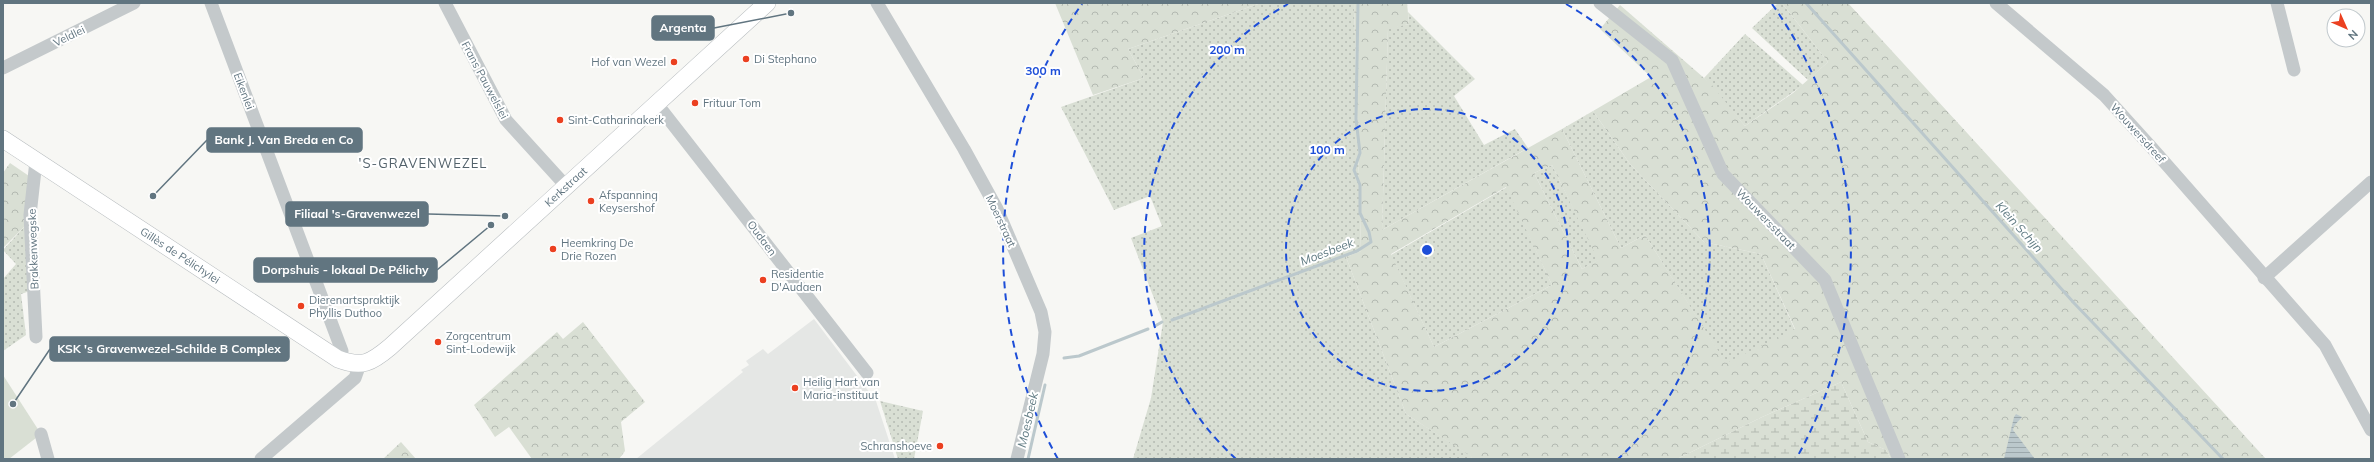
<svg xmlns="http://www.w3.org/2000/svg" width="2374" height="462" viewBox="0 0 2374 462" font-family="Mulish,sans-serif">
<defs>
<pattern id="grass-dots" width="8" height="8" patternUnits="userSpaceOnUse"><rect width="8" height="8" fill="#d9dfd4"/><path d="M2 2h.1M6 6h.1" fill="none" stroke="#b3b9b1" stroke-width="1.8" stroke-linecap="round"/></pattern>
<pattern id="forest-crowns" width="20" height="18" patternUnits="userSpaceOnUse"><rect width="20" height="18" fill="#d9dfd4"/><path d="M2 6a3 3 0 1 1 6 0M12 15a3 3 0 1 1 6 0" fill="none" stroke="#b3b9b1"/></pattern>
<pattern id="wetland-marsh" width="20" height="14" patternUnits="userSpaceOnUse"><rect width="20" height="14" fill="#d9dfd4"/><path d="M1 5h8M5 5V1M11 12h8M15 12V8" fill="none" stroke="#b3b9b1"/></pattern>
<pattern id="water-rules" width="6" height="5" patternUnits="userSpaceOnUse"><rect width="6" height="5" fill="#bbc8cc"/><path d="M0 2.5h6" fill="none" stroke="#9ba7ab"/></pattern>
</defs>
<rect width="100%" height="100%" fill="#f7f7f4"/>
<!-- built -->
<polygon fill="#e5e7e5" points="814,319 876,401 895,459 636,459 743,372 741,370 749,365 746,361 763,349 768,354"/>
<!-- grass -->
<g fill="url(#grass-dots)">
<polygon points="1261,3 1354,3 1361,251 1346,257 1406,414 1473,457 1468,459 1133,459 1151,398 1163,322 1131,238 1162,226 1150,196 1114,210 1061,107 1144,78 1128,49"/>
<polygon points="1778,3 1782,3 1828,62 1808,80 1752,28"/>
<polygon points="1408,12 1475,79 1454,96 1484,145 1515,129 1528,148 1382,230 1388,28 1409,24"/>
<polygon points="1745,34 1803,85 1745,126 1704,78"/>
<polygon points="1593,111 1630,164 1704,242 1761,254 1795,330 1726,364 1645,235 1621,248 1562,129"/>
<polygon points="1552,165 1599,260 1582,269 1534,173"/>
<polygon points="1507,187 1552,285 1434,347 1391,255"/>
<polygon points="25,226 33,290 21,294 26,335 3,351 3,279 16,264 3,250"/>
<polygon points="880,401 923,411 914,459 898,459"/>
</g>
<!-- forest -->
<g fill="url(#forest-crowns)" fill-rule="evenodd">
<polygon points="1055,3 1261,3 1128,49 1144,78 1093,95"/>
<path d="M1354,3h53l2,21 -21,5 -6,201 180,-101 59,119 24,-13 81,128 69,-34 -34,-75 -57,-12 -74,-78 -37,-53 58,-34 -51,-48 20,-24 91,79 34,42 48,-33 35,-31 -46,-59h66l418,456h-375l-5,-9 -18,-8 -27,-60 -81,36 -83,41h-209l4,-2 -66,-43 -60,-157 15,-6zM1552,165l46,95 -16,9 -48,-96zM1506,187l46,98 -118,62 -43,-93z"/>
<polygon points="10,163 29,176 25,226 3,248 3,173"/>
<polygon points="583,322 645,402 621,422 625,451 619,459 532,459 509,427 495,437 474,405 557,332 563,339"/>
<polygon points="401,442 416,459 383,459"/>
</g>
<!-- wetland -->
<polygon fill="url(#wetland-marsh)" points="1841,382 1868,442 1886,450 1891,459 1677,459 1760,418"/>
<!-- pitch -->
<polygon fill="#d9dfd4" points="3,375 41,434 9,459 3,459"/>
<!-- water -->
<polygon fill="url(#water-rules)" points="2016,414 2022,417 2014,426 2013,430 2035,459 2004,459 2014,417"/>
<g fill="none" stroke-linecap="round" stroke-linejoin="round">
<!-- stream -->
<g stroke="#bbc8cc" stroke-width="3">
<polyline points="1806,3 2074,303 2223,459"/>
<polyline points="1172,320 1357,251 1371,242 1369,232 1360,213 1360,185 1354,170 1360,153 1356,119 1358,3"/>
<polyline points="1155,326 1162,322"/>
<polyline points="1064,358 1079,356 1148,329"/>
<polyline points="1028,459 1045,385"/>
</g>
<!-- major casing -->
<g stroke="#b7bcbf" stroke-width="18">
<g id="major">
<path id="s1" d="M3,139l335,220c24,9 33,4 52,-12l377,-344"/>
</g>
</g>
<!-- minor -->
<g stroke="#c4c9cb" stroke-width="13">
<polyline points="211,3 342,351 338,359"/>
<polyline points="445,3 506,120 566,186"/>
<polyline points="877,3 964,149 997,209 1041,312 1045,332 1043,354 1017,459"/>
<polyline points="1600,3 1672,60 1723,174 1825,280 1899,459"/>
<polyline points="1996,3 2104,95 2152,148 2325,345 2371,430"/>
<polyline points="2277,3 2294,70"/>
<polyline points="3,68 134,3"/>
<polyline points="657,104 867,373"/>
<polyline points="36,161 30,215 36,337"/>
<polyline points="2264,278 2371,182"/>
<polyline points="41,434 48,459"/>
<polyline points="261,459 355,378 360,364"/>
</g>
<!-- major -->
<use href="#major" stroke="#fff" stroke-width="17"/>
</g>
<!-- distance rings -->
<g fill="none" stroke="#1d4ed8" stroke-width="2" stroke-dasharray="7 5">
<circle cx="1427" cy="250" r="141"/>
<path d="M1236 459A283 283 0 0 1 1288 4M1566 4A283 283 0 0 1 1618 459"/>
<path d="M1058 459A424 424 0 0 1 1082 4M1772 4A424 424 0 0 1 1796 459"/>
</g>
<!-- markers -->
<g fill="#eb4020" stroke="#fff" stroke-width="1.5">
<circle cx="746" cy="59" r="4"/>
<circle cx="674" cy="62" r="4"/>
<circle cx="695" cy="103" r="4"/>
<circle cx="560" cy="120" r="4"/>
<circle cx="591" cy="201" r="4"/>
<circle cx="553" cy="249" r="4"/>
<circle cx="763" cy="280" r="4"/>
<circle cx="301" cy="306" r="4"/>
<circle cx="438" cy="342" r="4"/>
<circle cx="795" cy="388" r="4"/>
<circle cx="940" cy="446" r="4"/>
</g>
<g text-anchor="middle" stroke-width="4" stroke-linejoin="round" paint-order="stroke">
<!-- street labels -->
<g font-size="11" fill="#617580" stroke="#fff">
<text transform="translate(69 36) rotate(-26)" y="4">Veldlei</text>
<text transform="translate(485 80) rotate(62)" y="4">Frans Pauwelslei</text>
<text transform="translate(244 91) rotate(69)" y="4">Eikenlei</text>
<text transform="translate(2138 133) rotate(48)" y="4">Wouwersdreef</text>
<text dy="4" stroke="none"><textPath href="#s1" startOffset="696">Kerkstraat</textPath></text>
<text transform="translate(1766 219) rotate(46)" y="4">Wouwersstraat</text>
<text transform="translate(1001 221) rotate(65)" y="4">Moerstraat</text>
<text transform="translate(762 238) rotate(53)" y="4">Oudaen</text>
<text transform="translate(33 249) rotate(-92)" y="4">Brakkenwegske</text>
<text dy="4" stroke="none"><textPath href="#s1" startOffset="212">Gillès de Pélichylei</textPath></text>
</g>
<!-- poi labels -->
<g font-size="11" fill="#617580" stroke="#fff" text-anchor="start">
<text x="754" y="63">Di Stephano</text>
<text x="666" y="66" text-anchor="end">Hof van Wezel</text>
<text x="703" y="107">Frituur Tom</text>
<text x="568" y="124">Sint-Catharinakerk</text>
<text x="599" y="199">Afspanning<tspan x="599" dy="13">Keysershof</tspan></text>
<text x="561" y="247">Heemkring De<tspan x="561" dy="13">Drie Rozen</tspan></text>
<text x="771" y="278">Residentie<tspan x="771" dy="13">D'Audaen</tspan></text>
<text x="309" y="304">Dierenartspraktijk<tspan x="309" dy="13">Phyllis Duthoo</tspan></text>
<text x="446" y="340">Zorgcentrum<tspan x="446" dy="13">Sint-Lodewijk</tspan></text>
<text x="803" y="386">Heilig Hart van<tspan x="803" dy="13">Maria-instituut</tspan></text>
<text x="932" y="450" text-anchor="end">Schranshoeve</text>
</g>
<!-- water labels -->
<g font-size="12" font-style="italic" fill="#607b83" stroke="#fff">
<text transform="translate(2019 227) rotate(48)" y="4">Klein Schijn</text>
<text transform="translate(1327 252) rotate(-21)" y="4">Moesbeek</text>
<text transform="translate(1028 420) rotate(-77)" y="4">Moesbeek</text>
</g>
<!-- quarter labels -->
<g font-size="13" letter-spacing="1" fill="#53626b" stroke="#fff">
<text x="423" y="168">'S-GRAVENWEZEL</text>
</g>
</g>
<circle cx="1427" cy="250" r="6" fill="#1d4ed8" stroke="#fff" stroke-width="2"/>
<g font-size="12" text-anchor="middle" font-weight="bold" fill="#1d4ed8" stroke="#fff" stroke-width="4" stroke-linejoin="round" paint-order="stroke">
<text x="1227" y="54">200 m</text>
<text x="1043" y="75">300 m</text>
<text x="1327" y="154">100 m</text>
</g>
<!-- callouts -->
<path fill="none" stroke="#617580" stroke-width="1.5" d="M791 13L714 28M153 196L207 140M505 216L428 214M491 225L437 270M13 404L50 349"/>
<g fill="#617580" stroke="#fff" stroke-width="1.5">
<circle cx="791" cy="13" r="4"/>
<circle cx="153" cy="196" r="4"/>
<circle cx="505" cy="216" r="4"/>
<circle cx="491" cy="225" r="4"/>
<circle cx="13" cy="404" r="4"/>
</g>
<g fill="#617580" stroke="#617580" stroke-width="1.5">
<rect x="652" y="16" width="62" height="24" rx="4"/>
<rect x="207" y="128" width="155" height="24" rx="4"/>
<rect x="286" y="202" width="142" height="24" rx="4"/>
<rect x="254" y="258" width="183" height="24" rx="4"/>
<rect x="50" y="337" width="239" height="24" rx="4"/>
</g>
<g font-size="12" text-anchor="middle" font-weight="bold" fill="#fff">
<text x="683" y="32">Argenta</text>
<text x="284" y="144">Bank J. Van Breda en Co</text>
<text x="357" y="218">Filiaal 's-Gravenwezel</text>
<text x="345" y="274">Dorpshuis - lokaal De Pélichy</text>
<text x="169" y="353">KSK 's Gravenwezel-Schilde B Complex</text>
</g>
<!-- border -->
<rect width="2374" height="462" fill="none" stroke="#617580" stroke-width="8"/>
<!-- north arrow -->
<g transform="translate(2346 28) rotate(135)"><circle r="19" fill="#ffffff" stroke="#c0c8cc"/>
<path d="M0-3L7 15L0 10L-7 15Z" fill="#eb4020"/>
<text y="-6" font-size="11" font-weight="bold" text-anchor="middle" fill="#617580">N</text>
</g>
</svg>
